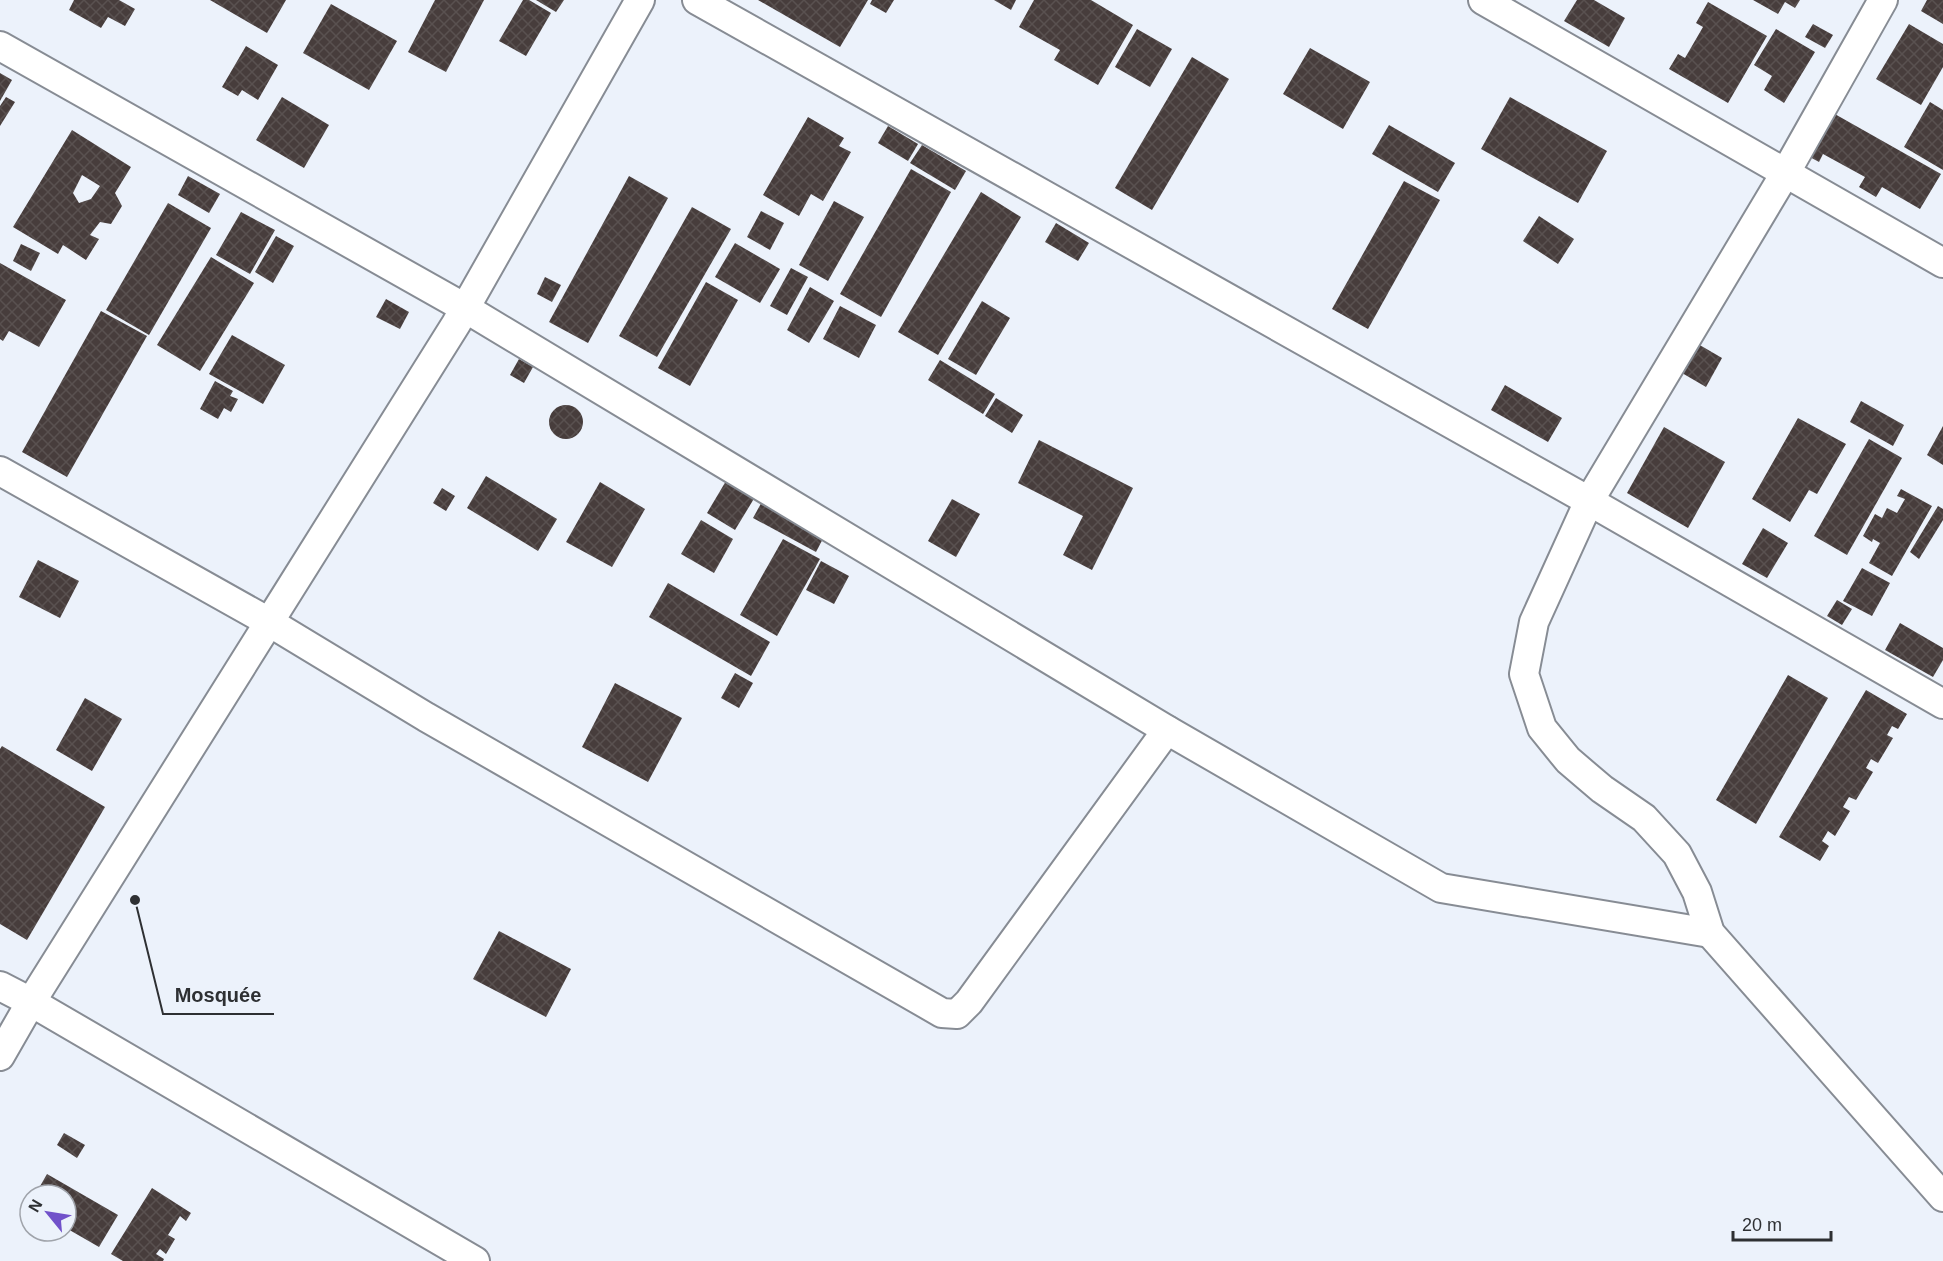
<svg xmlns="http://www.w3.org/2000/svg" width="1943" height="1261" viewBox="0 0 1943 1261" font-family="Helvetica,sans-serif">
<defs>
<pattern id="building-cross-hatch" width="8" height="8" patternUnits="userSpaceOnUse" patternTransform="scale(1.5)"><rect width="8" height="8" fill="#473d3c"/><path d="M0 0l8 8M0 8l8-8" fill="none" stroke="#595150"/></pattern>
</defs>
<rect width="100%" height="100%" fill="#ecf2fb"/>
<!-- building -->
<g fill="url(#building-cross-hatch)" fill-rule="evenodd">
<polygon points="74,0 119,0 135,9 125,26 108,17 101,28 69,10"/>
<polygon points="210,0 286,0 267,33"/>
<polygon points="435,0 484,0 446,72 408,52"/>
<polygon points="523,0 529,0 551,13 526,56 499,41"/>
<polygon points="536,0 564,0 556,12"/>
<polygon points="758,0 868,0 840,47"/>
<polygon points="872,0 894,0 886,13 870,4"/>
<polygon points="994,0 1016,0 1011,10"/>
<polygon points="1034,0 1091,0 1133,25 1098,85 1054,60 1060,50 1019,27"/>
<polygon points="1577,0 1594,0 1625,18 1609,47 1564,21"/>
<polygon points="1753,0 1800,0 1795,8 1785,2 1778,14"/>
<polygon points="1927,0 1943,0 1943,24 1921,11"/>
<polygon points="1708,2 1767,36 1728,103 1669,69 1678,54 1685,58 1703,27 1696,23"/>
<polygon points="331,4 397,41 369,90 303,53"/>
<polygon points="1813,24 1833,35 1825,48 1805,37"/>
<polygon points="1909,24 1943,44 1943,67 1921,105 1876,79"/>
<polygon points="1137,29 1172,49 1150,87 1115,67"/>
<polygon points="1776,29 1815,52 1784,103 1764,90 1772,76 1754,65"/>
<polygon points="246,46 278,65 258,100 242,90 238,96 222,87"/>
<polygon points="1310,48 1370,82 1343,129 1283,94"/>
<polygon points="1192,57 1229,79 1152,210 1115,188"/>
<polygon points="0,73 12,80 0,101"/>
<polygon points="6,97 15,102 0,126 0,106"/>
<polygon points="282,97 329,125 304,168 256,140"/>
<polygon points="1510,97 1607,151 1578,203 1481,149"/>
<polygon points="1930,102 1943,110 1943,170 1904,147"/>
<polygon points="1833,113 1941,174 1920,209 1882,187 1876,197 1859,187 1865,177 1823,154 1819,162 1808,156"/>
<polygon points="808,117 844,138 839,146 851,152 823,201 811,194 799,216 763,195"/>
<polygon points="1389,125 1455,163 1438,192 1372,154"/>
<polygon points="888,126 918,144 908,161 878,143"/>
<path d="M72,130l59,37 -16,26 7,13 -11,18 -11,-2 -10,13 9,4 -13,21 -23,-15 -5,9 -45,-27zM82,175l18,11 -9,13 -12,4 -6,-10z"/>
<polygon points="922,145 966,171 955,190 910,163"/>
<polygon points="911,169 951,192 881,317 840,294"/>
<polygon points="188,176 220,194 209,213 178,195"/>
<polygon points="629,176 668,198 588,343 549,322"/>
<polygon points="1404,181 1440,200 1368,329 1332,309"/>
<polygon points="981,192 1021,217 938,355 898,332"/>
<polygon points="834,201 864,217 828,281 799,265"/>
<polygon points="168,203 211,228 149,335 106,310"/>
<polygon points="692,207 731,229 657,357 619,336"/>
<polygon points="761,211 784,223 770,250 747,237"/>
<polygon points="241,212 275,230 250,274 216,255"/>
<polygon points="1539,216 1574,239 1558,264 1523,241"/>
<polygon points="1056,223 1089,243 1078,261 1045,242"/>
<polygon points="276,236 294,246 273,283 255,272"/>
<polygon points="735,243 780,269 760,303 715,277"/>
<polygon points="21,244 40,253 31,271 13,261"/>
<polygon points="211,257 254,283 200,371 157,345"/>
<polygon points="0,263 66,300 39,347 9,331 3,341 0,339"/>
<polygon points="791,268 808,277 787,315 770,306"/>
<polygon points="545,277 561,285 552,302 537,294"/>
<polygon points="706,282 738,300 690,386 658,368"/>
<polygon points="810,287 834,301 809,343 787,330"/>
<polygon points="386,299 409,312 400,329 376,317"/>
<polygon points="982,301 1010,318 976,375 948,359"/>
<polygon points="840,306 876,325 859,358 823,339"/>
<polygon points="101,311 147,336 67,477 22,452"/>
<polygon points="232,335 285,365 263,404 209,374"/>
<polygon points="1698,344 1722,358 1706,387 1682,373"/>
<polygon points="519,359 533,367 524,383 510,375"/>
<polygon points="940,360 995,394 983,414 928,380"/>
<polygon points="215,381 233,391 230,396 238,399 231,412 224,408 218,419 200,409"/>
<polygon points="1505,385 1562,418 1548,442 1491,410"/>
<polygon points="996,398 1023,415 1012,433 985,416"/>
<polygon points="1861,401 1904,425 1893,446 1850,422"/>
<circle cx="566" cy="422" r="17"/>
<polygon points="1798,418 1846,444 1817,494 1809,490 1790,522 1752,499"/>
<polygon points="1943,426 1943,465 1927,455"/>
<polygon points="1664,427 1725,462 1688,528 1627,493"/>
<polygon points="1869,439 1902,458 1847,555 1814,536"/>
<polygon points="1039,440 1133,488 1092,570 1063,555 1083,516 1018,483"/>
<polygon points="486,476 557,519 538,551 467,508"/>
<polygon points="726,481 755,497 735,530 707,513"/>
<polygon points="600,482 645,509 612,567 566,542"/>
<polygon points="442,488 455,496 446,511 433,503"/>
<polygon points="1901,489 1932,506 1892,576 1869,563 1880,543 1873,539 1872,542 1863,536 1875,514 1882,518 1887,508 1897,513 1905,499 1897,496"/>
<polygon points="764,498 827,531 816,552 753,518"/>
<polygon points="952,499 980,514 956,557 928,541"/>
<polygon points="1938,506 1943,509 1943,520 1919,559 1910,552"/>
<polygon points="701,520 733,539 714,573 681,554"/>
<polygon points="1763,528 1788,543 1767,578 1742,564"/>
<polygon points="783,539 820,559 777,636 740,615"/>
<polygon points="38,560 79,581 60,618 19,597"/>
<polygon points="821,561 849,576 834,604 806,590"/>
<polygon points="1862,568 1890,583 1872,616 1843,601"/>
<polygon points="668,583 770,642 751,676 649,617"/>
<polygon points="1837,600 1852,609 1842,625 1827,616"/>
<polygon points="1900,623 1943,648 1943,660 1933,677 1885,650"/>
<polygon points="735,673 753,683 739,708 721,698"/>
<polygon points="1788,675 1828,698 1756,824 1716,800"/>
<polygon points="615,683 682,718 648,782 582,747"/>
<polygon points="1866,690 1907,714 1898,729 1892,726 1887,735 1893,738 1878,763 1871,759 1866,768 1873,772 1856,800 1849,797 1843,807 1850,811 1835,836 1828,831 1822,841 1829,846 1820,861 1779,837"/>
<polygon points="85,698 122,719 92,771 56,750"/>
<polygon points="2,746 105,807 27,940 0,924 0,749"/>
<polygon points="499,931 571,969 546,1017 473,979"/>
<polygon points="64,1133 85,1145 77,1158 57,1145"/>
<polygon points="47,1174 118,1215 99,1247 66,1228 66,1195 35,1195"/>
<polygon points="152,1188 191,1213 186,1221 180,1216 168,1235 175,1239 166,1254 160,1249 156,1254 164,1259 163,1261 123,1261 111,1254"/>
</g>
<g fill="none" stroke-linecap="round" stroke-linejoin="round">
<!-- street casing -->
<g stroke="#878c94" stroke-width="32">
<g id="street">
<polyline points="697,0 1589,501 1943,704"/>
<polyline points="1483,0 1943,263"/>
<polyline points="1883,0 1786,172 1589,501 1534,622 1524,674 1542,728 1568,760 1602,789 1644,818 1677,854 1697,892 1710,933 1943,1197"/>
<polyline points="0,46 465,308 1167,730 1441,888 1710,933"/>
<polyline points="0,471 269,622 426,717 942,1013 957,1014 969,1002 1167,730"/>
<polyline points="0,986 31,1002 475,1261"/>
<polyline points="0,1056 31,1002 456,324 640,0"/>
</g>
</g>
<!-- street -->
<use href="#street" stroke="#fff" stroke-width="28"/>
</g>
<!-- callouts -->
<path fill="none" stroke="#2e3033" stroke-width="2" d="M135 900L163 1014H274"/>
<circle fill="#2e3033" stroke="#ecf2fb" stroke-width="2" cx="135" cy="900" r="6"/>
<g font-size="20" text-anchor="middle" font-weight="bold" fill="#2e3033" stroke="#ecf2fb" stroke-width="6" stroke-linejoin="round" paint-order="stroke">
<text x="218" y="1002">Mosquée</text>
</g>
<!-- north arrow -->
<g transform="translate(48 1213) rotate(300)"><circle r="28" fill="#ecf2fb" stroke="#a0a4ab" stroke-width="1.5"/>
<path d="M0-4.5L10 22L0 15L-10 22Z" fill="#7151ca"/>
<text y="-9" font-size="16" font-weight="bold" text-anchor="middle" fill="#2e3033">N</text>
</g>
<!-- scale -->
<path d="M1733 1231v9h98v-9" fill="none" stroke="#2e3033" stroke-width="3"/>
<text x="1742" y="1231" font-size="18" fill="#2e3033" stroke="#ecf2fb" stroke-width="4.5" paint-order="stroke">20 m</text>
</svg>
